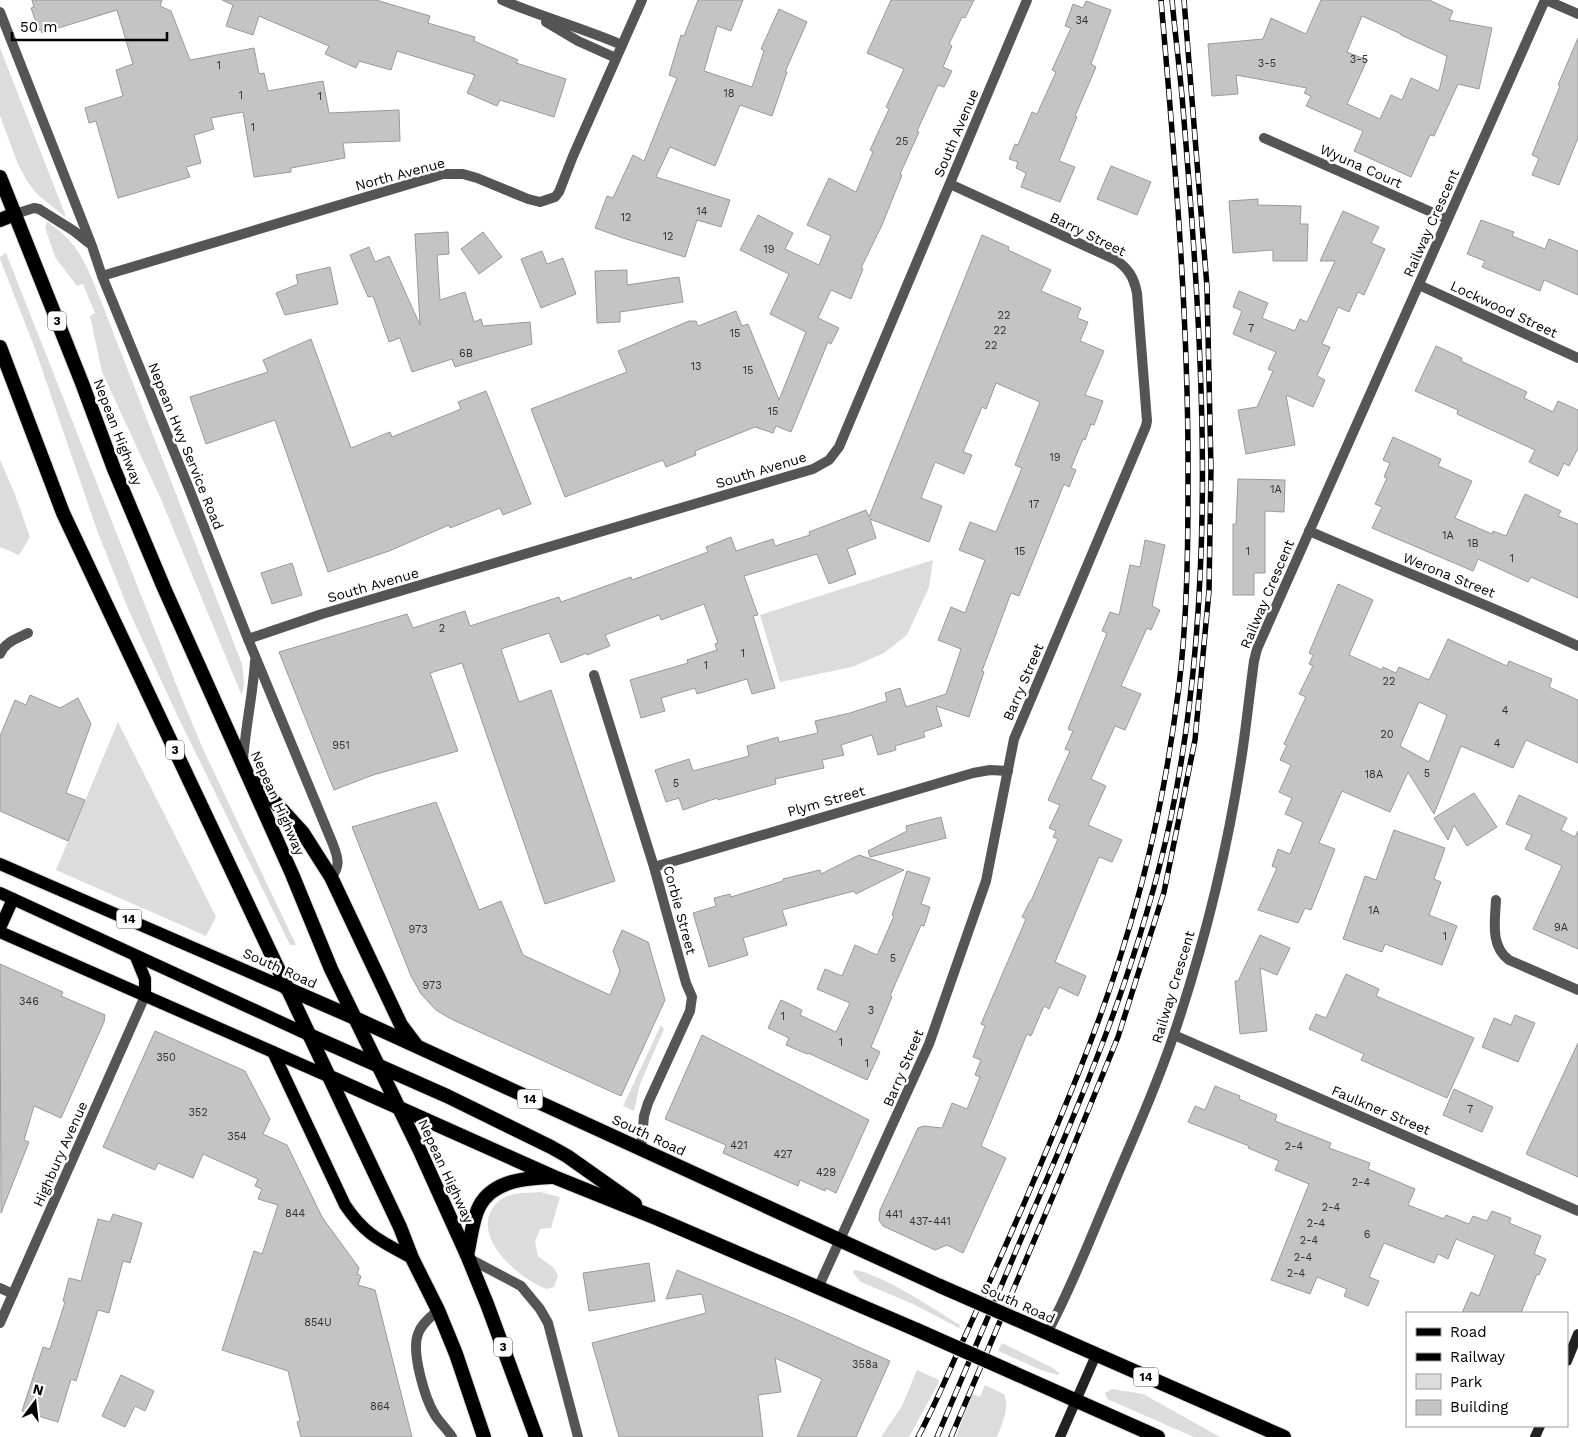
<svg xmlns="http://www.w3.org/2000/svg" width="1578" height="1437" viewBox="0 0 1578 1437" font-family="'Work Sans',sans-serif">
<rect width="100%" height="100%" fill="#fff"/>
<!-- green -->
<g fill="#dcdcdc">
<polygon points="0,48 65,214 65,217 37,194 27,181 18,164 0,116"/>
<path d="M47,222c33,21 40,45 54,79l141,363 2,19 -2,13 -82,-199 -58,-125 -12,-56 5,-3 -12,-29 -6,2 -22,-29 -10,-30z"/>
<polygon points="6,253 182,699 203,749 296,945 290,945 178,717 129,611 98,533 34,346 0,259 0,257"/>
<polygon points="0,460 14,492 30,537 19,555 0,547"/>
<polygon points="933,560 929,587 907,635 884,653 852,667 780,682 760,615"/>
<polygon points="118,722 216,917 206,936 56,870"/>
<polygon points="661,1025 664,1029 640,1084 634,1111 623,1106"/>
<path d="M540,1192l20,5 -9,31 -11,1 -5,13 3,14 16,12 4,8 -4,11 -7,2c-28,-9 -83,-57 -48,-88 10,-9 28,-8 41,-9z"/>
<path d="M854,1270c27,3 81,40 106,55l-1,3 -46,-24 -52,-22 -8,-9z"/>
<polygon points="1002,1343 1053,1368 1059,1373 1058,1375 1041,1370 998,1351"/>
<polygon points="917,1370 939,1380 938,1384 909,1437 881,1437 902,1406"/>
<path d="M985,1385l19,9c6,14 -2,30 -7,43h-41l16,-43 8,3z"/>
<polygon points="1112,1389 1143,1394 1220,1437 1194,1437 1107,1399 1105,1393"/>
</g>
<!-- building -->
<g fill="#c4c4c4" stroke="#999" fill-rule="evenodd">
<polygon points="32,0 162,0 160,6 171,11 190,60 254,48 259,74 264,73 268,91 323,81 329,113 399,110 400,141 343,143 345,158 291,168 291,172 254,177 243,112 211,118 214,129 194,135 201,163 186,167 190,177 118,198 96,121 89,123 85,108 123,96 116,70 133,64 117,10 42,33 41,30 39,30 31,8 34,7"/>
<polygon points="222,0 376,0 430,16 428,23 475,37 474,41 518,60 516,63 566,79 554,117 500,100 497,106 467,93 475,75 397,51 391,70 359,61 356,68 325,54 329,46 259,16 253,35 226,26 233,5"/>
<polygon points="698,0 743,0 731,31 717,26 704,71 752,87 764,51 761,49 779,9 807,22 785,72 787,72 772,116 740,105 715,166 670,147 656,177 730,200 721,227 697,220 685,257 626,239 595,228 607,196 613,198 633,155 644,161 677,78 669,75 681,35 684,36"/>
<polygon points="891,0 974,0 965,18 962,17 949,44 952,46 943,67 952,71 944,87 938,85 917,131 919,132 900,174 902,175 882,225 861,268 863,269 851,299 831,290 818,318 839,328 831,344 828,342 791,432 776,426 773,433 755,427 695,451 696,455 666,467 663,460 565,497 531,409 627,372 618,351 689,321 696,321 698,326 736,311 742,326 748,324 779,400 806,332 770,314 789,274 740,250 758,215 793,233 785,249 819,265 831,236 807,225 829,178 856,192 873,152 870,150 889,109 886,107 904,69 867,53"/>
<path d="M1321,0h108l24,11 -4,9 43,8 -13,61 -21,-5 -24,52 -4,-1 -19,42 -57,-26 9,-20 -57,-25 5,-10 -7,-3 3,-5 -71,-13 2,19 -26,2 -4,-52 55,-5 8,-21 35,16zM1362,16l39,18v1l46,21 -8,35 -28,-13 -9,22 -11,-5 -11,24 -33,-15 20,-44 -20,-8z"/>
<polygon points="1086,1 1111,10 1091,64 1096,67 1075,116 1077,117 1059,161 1075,167 1060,202 1021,187 1026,173 1016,168 1018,162 1009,159 1015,144 1018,145 1032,112 1037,114 1056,72 1052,70 1071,28 1065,26 1073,4 1083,8"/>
<polygon points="1578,38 1578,138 1559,185 1532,175 1539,158 1532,155 1560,86 1558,85"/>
<polygon points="1111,166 1151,182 1137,215 1097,199"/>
<polygon points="1258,199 1258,205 1301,206 1300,224 1308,224 1307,261 1273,261 1273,250 1233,253 1229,201"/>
<polygon points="1343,211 1379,227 1371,243 1385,249 1364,295 1358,292 1349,312 1338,307 1322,344 1330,347 1317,376 1325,380 1313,407 1286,395 1295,445 1246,454 1238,410 1257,407 1273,371 1268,369 1276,352 1233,334 1242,311 1233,307 1239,291 1268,303 1262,318 1295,331 1300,319 1307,322 1335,261 1320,261"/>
<polygon points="1481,220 1514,232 1512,236 1545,249 1549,239 1578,251 1578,295 1544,280 1540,291 1482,267 1485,261 1467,254"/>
<polygon points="448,232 449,254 437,255 440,300 465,292 474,322 481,319 483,326 530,322 532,344 455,367 452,359 412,372 400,338 389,342 373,296 368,297 350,255 369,247 375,262 389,256 420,325 415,234"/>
<polygon points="483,232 502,257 479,274 461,249"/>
<polygon points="982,235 1009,247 1008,250 1051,270 1041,291 1081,308 1077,318 1088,322 1080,341 1104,351 1085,395 1103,401 1094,425 1091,424 1085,440 1083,439 1071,468 1076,470 1069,487 1064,484 1019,596 1011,593 982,671 984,672 969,717 936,706 942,726 923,732 925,737 895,746 896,750 878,755 872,735 841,745 844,755 822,760 824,768 775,779 776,784 718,800 717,798 683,810 679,798 666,802 655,770 689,759 693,771 749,756 747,746 778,737 779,742 818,733 815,721 850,713 887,701 885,693 900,688 906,707 946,694 961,649 938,640 951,607 965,613 985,560 959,550 970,522 996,532 1022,468 1015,465 1040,402 996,383 986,409 982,407 963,452 972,455 964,474 935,462 921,498 942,506 929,542 870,519 876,538 847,549 856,574 829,584 817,554 744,576 758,615 753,616 775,688 752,694 747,679 697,694 695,688 661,698 665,711 641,718 630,680 688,663 687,660 717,650 715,644 718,643 704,604 661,620 659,615 605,635 610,646 587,655 587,653 561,663 549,633 501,649 519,702 551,690 615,881 545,904 462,663 430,673 458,751 373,775 334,790 279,652 407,614 413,628 465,611 470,626 559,597 561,602 631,577 632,580 708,552 706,547 731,537 736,551 773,539 775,546 810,535 809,532 866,510 869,517"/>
<polygon points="542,251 547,264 563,258 576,294 541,308 521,259"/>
<polygon points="330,267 338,304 285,315 276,293 298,284 296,275"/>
<polygon points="627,270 627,285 679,277 683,302 620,312 620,322 597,323 595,271"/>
<polygon points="311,339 351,448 390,432 392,437 461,409 458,402 486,391 531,504 503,515 500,508 450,528 449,525 389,551 328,572 275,420 206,444 190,397 268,372 263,360"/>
<polygon points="1436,346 1462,358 1461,361 1527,392 1524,398 1553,412 1558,401 1578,410 1578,448 1569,466 1564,463 1558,476 1529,462 1535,450 1457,414 1458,410 1415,391"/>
<polygon points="1393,437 1441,459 1438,466 1472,481 1455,518 1492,534 1493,531 1506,536 1525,494 1561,511 1558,516 1578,524 1578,598 1531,577 1528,582 1478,559 1473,571 1372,528 1382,507 1375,504 1387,478 1384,477 1390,463 1383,460"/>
<polygon points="1238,479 1285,480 1284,512 1265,511 1265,573 1254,573 1254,595 1233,595 1233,524 1236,524"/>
<polygon points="1145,540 1165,545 1152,606 1160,610 1151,630 1147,628 1121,686 1141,694 1125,730 1115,726 1091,779 1106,786 1088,825 1122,840 1112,862 1099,857 1055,962 1086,976 1078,996 1059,987 1049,1009 1044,1006 1031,1036 1027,1034 981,1146 1006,1158 963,1253 947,1245 935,1250 883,1226 879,1220 880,1210 918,1128 924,1126 942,1128 952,1103 967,1109 980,1077 975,1075 981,1060 973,1057 985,1026 981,1024 1026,919 1022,917 1030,901 1031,901 1058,839 1053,837 1056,831 1049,828 1060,805 1048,800 1070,751 1065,749 1073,731 1068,729 1107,633 1102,631 1110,612 1119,615 1130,565 1140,567"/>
<polygon points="292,563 302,595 272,604 261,573"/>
<path d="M1338,584l35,16 -24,55 33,15 1,-3 13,6 3,-6 30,13 19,-41 59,27 2,-5 43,18 -3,8 29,13v63l-52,-23 -13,28 -52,-22 -27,68 -26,-42 -18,40 -48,-21 -23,52 16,6 -24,61 -6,-2 -7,15 -40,-13 19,-42 -5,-2 6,-17 12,5 13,-32 -18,-8 7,-16 -13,-6 12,-27 -11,-5 7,-15 -3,-1 22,-47 -7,-3 14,-28 -4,-2 4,-9 -4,-2zM1419,702l28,13 -18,47 -29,-16z"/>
<polygon points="30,695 60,708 78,698 91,724 66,793 85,800 68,841 0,811 0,736 15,700 26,705"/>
<polygon points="1474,793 1497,827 1467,846 1454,825 1448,840 1434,818"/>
<polygon points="1519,795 1567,818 1561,830 1575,837 1578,831 1578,949 1533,929 1562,866 1525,849 1532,835 1506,824"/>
<polygon points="436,802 479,910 501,901 523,955 610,995 620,971 613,951 622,930 648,942 665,1000 621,1096 451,1019 436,1010 421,994 411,976 352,827"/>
<polygon points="941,817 946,838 870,857 868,851 907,831 906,826"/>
<polygon points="1394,830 1445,848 1434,879 1441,882 1429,915 1457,926 1442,965 1385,944 1382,952 1343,939 1365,876 1376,880"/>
<polygon points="859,855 904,870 856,894 854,891 782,910 787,925 743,938 748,955 709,967 693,913 716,906 714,898 730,894 731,897 783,881 783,879 820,870 821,874"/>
<polygon points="907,871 930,878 921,904 930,907 924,926 921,925 890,996 892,997 871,1047 880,1052 867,1080 808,1053 807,1054 786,1045 789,1038 768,1028 781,1000 802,1010 800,1015 836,1032 850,1003 817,989 825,969 842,976 855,945 877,955 894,916 892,915"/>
<polygon points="1260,935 1290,948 1277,975 1260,968 1267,1031 1240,1034 1235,981 1238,981"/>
<polygon points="0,964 63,992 61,996 105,1015 104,1022 61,1118 34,1106 24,1140 29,1142 1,1213"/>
<polygon points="1346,974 1379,989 1376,996 1474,1038 1447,1098 1361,1060 1364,1054 1309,1029 1316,1014 1326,1018"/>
<polygon points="1515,1015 1535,1023 1518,1062 1482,1047 1494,1018 1511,1025"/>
<polygon points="155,1031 245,1071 270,1119 263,1134 287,1145 322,1217 359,1268 357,1274 361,1276 358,1285 375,1290 412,1437 301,1437 297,1422 300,1421 288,1371 222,1350 254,1251 262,1254 278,1205 258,1199 262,1189 255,1186 258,1179 203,1154 193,1178 158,1163 155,1170 103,1147"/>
<polygon points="702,1035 869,1120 836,1193 826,1188 825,1191 800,1180 798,1186 723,1153 726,1145 665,1119"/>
<polygon points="1578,1043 1578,1177 1526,1154"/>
<polygon points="1215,1086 1240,1096 1239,1099 1277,1115 1275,1121 1331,1143 1329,1148 1370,1163 1368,1169 1415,1189 1408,1205 1444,1219 1446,1215 1469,1224 1473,1216 1487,1221 1492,1211 1511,1218 1509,1223 1541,1236 1534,1254 1546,1259 1539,1275 1537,1274 1521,1313 1462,1313 1471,1292 1479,1296 1495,1255 1456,1239 1448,1259 1438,1254 1434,1263 1384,1243 1369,1277 1379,1281 1368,1306 1344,1296 1347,1289 1317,1277 1310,1294 1271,1280 1309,1184 1275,1170 1279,1161 1248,1148 1249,1146 1188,1122 1195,1106 1205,1110"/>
<polygon points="1454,1089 1493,1107 1482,1132 1443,1115"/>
<polygon points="113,1214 142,1223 130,1263 123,1261 109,1313 98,1310 76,1381 71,1379 58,1422 22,1411 43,1347 50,1349 65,1302 63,1301 69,1278 81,1281 98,1219 110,1222"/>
<polygon points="649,1263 655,1301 589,1311 583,1273"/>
<polygon points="677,1270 793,1318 890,1361 856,1437 797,1437 822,1379 775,1358 781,1392 758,1395 763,1437 619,1437 592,1343 706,1313 702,1294 666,1299"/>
<polygon points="121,1375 154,1391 145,1411 135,1406 125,1427 102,1416"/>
</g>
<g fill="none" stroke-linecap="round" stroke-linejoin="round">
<!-- primary casing -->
<g stroke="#dbdbdb" stroke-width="14">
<g id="primary">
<polyline points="0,864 286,988"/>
<polyline points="0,893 309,1035"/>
<polyline points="0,928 13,899"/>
<polyline points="0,932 330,1077"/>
<polyline points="136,957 145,979 145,996"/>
<path d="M273,1052l72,153c20,30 36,36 67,53"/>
</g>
</g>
<!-- trunk casing -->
<g stroke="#dbdbdb" stroke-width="16">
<g id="trunk">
<polyline points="0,177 82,383 114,469 164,588 292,874 331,969 420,1151 467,1255 487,1304 536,1437"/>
<polyline points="0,220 15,214"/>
<polyline points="0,347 63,513 400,1227 412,1258 438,1310 456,1354 484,1437"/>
<polyline points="254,779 303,833 331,877 401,1025 416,1045"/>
<polyline points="286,988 357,1019 940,1286"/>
<polyline points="309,1035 447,1096 551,1147 567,1156 635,1204"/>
<polyline points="330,1077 554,1177 656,1218 917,1330"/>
<path d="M467,1255c4,-16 5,-36 13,-50 14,-25 47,-27 71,-28"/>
<polyline points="1027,1324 1284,1437"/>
<polyline points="987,1361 1158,1437"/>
</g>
</g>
<!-- minor -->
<g stroke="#555" stroke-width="10">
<path d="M502,0c40,17 81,28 120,45"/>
<polyline points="1546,0 1578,14"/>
<path d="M0,12l92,234 10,30 86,210 60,153 84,203c5,13 10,24 -1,35"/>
<polyline points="546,22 578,41 616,58"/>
<polyline points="1264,138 1447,219"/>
<polyline points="15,214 34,208 39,209 74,231 89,243"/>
<polyline points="102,276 443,174 463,174 477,178 528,199 540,202 555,197 559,192 573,156 642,0"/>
<polyline points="1419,285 1578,358"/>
<path d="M1309,531c90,39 180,74 269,115"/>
<polyline points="248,639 322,614 813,469 829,460 839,447 1027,0"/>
<path d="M0,654c5,-12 16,-15 28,-21"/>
<polyline points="594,675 654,867 686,983 692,997 690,1011 648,1103 644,1116 641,1149"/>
<path d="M243,762c2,-34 10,-67 12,-101"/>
<polyline points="654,867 973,773 990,770 1008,771"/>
<path d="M1496,900c-1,21 -6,46 13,60l69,30"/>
<polyline points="1174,1035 1578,1211"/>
<polyline points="468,1258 521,1286 540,1309 548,1323 578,1437"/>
<polyline points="0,1288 13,1294"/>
<path d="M818,1288l111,-244 57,-163 28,-142 132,-313 1,-5 -10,-128c-3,-15 -8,-24 -21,-33l-166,-76"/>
<path d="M438,1310c-7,7 -17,14 -20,24 -7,18 7,65 17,81 5,8 12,14 17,22"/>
<polyline points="0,1323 145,996"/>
<path d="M1047,1333c24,-44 42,-92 62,-138 22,-53 47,-106 65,-161 31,-92 55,-190 69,-287 4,-28 7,-57 11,-86l3,-12 288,-649"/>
</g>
<!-- secondary -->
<g stroke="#222" stroke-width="10">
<polyline points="1567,1361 1578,1334"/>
<polyline points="1060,1437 1096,1355"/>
<polyline points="1535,1437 1540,1426"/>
</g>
<!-- primary -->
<use href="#primary" stroke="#000" stroke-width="12"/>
<!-- trunk -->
<use href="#trunk" stroke="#000" stroke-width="14"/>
<!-- rail casing -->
<g stroke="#000" stroke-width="5.5">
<g id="rail">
<path d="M918,1437c14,-26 26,-54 38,-81 23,-50 45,-100 67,-150 36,-85 73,-170 100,-258 27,-85 45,-173 56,-262 8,-67 9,-134 9,-202 1,-162 -13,-323 -27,-484"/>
<path d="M937,1437c32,-75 64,-151 96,-226 56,-128 109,-257 138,-394 49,-236 31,-482 11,-721 -3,-32 -7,-64 -10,-96"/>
<polyline points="951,1437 1061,1177 1118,1037 1164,892 1195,740 1209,591 1211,469 1207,287 1184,0"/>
</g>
</g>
<!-- rail -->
<use href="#rail" stroke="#fff" stroke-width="4" stroke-dasharray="11" stroke-linecap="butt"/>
<!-- trunk-bridge casing -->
<g stroke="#dbdbdb" stroke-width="16" stroke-linecap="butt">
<g id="trunk-bridge">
<polyline points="940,1286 1027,1324"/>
<polyline points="917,1330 987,1361"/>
</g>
</g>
<!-- trunk-bridge -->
<use href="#trunk-bridge" stroke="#000" stroke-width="14"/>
</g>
<g text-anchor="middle" stroke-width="5" stroke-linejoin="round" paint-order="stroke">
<!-- number labels -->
<g font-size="11" fill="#313131">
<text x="1082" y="24">34</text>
<text x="1359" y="63">3-5</text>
<text x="1267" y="67">3-5</text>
<text x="219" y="69">1</text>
<text x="729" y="97">18</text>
<text x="241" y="99">1</text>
<text x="320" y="100">1</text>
<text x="253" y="131">1</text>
<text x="902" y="145">25</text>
<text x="702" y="215">14</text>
<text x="626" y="221">12</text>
<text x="668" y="240">12</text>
<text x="769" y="253">19</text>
<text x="1004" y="319">22</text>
<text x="1251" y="332">7</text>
<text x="1000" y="334">22</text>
<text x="735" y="337">15</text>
<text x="991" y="349">22</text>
<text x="466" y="357">6B</text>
<text x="696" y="370">13</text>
<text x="748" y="374">15</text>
<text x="773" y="415">15</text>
<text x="1055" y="461">19</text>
<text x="1276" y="493">1A</text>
<text x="1034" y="508">17</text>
<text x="1448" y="539">1A</text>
<text x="1473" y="547">1B</text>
<text x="1020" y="555">15</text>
<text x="1248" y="555">1</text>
<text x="1512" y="562">1</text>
<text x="442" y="632">2</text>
<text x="743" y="657">1</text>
<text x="706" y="669">1</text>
<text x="1389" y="685">22</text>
<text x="1505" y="714">4</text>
<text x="1387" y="738">20</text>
<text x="1497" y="747">4</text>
<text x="341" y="749">951</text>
<text x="1427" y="777">5</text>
<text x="1374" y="778">18A</text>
<text x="676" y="787">5</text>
<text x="1374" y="914">1A</text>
<text x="1561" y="931">9A</text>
<text x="418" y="933">973</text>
<text x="1445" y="940">1</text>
<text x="893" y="962">5</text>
<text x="432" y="989">973</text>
<text x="29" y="1005">346</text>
<text x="871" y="1014">3</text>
<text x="783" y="1020">1</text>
<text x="841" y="1046">1</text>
<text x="166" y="1061">350</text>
<text x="867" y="1067">1</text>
<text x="1470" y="1113">7</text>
<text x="198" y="1116">352</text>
<text x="237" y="1140">354</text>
<text x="739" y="1149">421</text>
<text x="1294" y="1150">2-4</text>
<text x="783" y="1158">427</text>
<text x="826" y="1176">429</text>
<text x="1361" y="1186">2-4</text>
<text x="1331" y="1211">2-4</text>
<text x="295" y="1217">844</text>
<text x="894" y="1218">441</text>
<text x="930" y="1225">437-441</text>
<text x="1316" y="1227">2-4</text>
<text x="1367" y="1238">6</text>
<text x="1309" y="1244">2-4</text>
<text x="1303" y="1261">2-4</text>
<text x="1296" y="1277">2-4</text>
<text x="318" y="1326">854U</text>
<text x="865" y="1368">358a</text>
<text x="380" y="1410">864</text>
</g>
<!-- shield labels -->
<g fill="#fff" stroke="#4c4c4c" stroke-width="1">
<rect x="48" y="311.5" width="18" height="19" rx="4"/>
<rect x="166" y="740.5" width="18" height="19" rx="4"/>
<rect x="116.5" y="909.5" width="25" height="19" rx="4"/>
<rect x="517.5" y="1089.5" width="25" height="19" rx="4"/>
<rect x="494" y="1337.5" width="18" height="19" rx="4"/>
<rect x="1133.5" y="1367.5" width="25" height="19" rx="4"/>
</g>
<g font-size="12" font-weight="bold" fill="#000">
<text x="57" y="325">3</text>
<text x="175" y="754">3</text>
<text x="129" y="923">14</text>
<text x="530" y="1103">14</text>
<text x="503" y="1351">3</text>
<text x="1146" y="1381">14</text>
</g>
<!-- street labels -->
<g font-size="14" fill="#000" stroke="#fff">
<text transform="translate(956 133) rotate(-67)" y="5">South Avenue</text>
<text transform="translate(1361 166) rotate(24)" y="5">Wyuna Court</text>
<text transform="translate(400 174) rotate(-15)" y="5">North Avenue</text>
<text transform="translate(1431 223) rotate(-66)" y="5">Railway Crescent</text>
<text transform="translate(1088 234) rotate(26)" y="5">Barry Street</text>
<text transform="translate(1504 309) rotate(25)" y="5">Lockwood Street</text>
<text transform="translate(118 432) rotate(69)" y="5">Nepean Highway</text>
<text transform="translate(186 446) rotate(68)" y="5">Nepean Hwy Service Road</text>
<text transform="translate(761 470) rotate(-17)" y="5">South Avenue</text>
<text transform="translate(1449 575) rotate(22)" y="5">Werona Street</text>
<text transform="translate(373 585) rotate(-16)" y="5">South Avenue</text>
<text transform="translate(1267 594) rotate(-67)" y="5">Railway Crescent</text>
<text transform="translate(1023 682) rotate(-67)" y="5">Barry Street</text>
<text transform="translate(826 801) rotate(-16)" y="5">Plym Street</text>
<text transform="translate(278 803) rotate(66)" y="5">Nepean Highway</text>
<text transform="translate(680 910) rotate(75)" y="5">Corbie Street</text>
<text transform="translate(280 968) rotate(24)" y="5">South Road</text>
<text transform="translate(1173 987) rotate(-73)" y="5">Railway Crescent</text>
<text transform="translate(903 1068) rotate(-67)" y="5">Barry Street</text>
<text transform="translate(1381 1110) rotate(23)" y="5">Faulkner Street</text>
<text transform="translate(649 1135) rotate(25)" y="5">South Road</text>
<text transform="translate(60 1154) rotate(-66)" y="5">Highbury Avenue</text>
<text transform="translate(446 1171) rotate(65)" y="5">Nepean Highway</text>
<text transform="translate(1018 1303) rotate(24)" y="5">South Road</text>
</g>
</g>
<!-- legend -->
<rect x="1406" y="1312" width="162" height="115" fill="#ffffff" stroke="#999999"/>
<rect x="1416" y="1328" width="25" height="8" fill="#000000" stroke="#999999"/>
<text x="1450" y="1337" font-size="15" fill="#000000">Road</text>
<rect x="1416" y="1353" width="25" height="8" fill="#000000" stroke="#999999"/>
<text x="1450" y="1362" font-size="15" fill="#000000">Railway</text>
<rect x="1416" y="1374" width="25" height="15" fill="#dcdcdc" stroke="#999999"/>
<text x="1450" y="1387" font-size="15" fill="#000000">Park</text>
<rect x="1416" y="1400" width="25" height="15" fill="#c4c4c4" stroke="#999999"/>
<text x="1450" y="1412" font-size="15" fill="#000000">Building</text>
<!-- north arrow -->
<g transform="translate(35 1402) rotate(15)" stroke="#ffffff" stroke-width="4" paint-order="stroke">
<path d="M0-4L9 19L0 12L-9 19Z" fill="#000000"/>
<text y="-8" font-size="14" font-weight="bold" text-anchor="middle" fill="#000000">N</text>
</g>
<!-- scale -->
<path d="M12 32v8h155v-8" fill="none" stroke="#000000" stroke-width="2.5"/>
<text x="20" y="32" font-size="15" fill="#000000" stroke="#ffffff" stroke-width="4" paint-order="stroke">50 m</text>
</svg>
